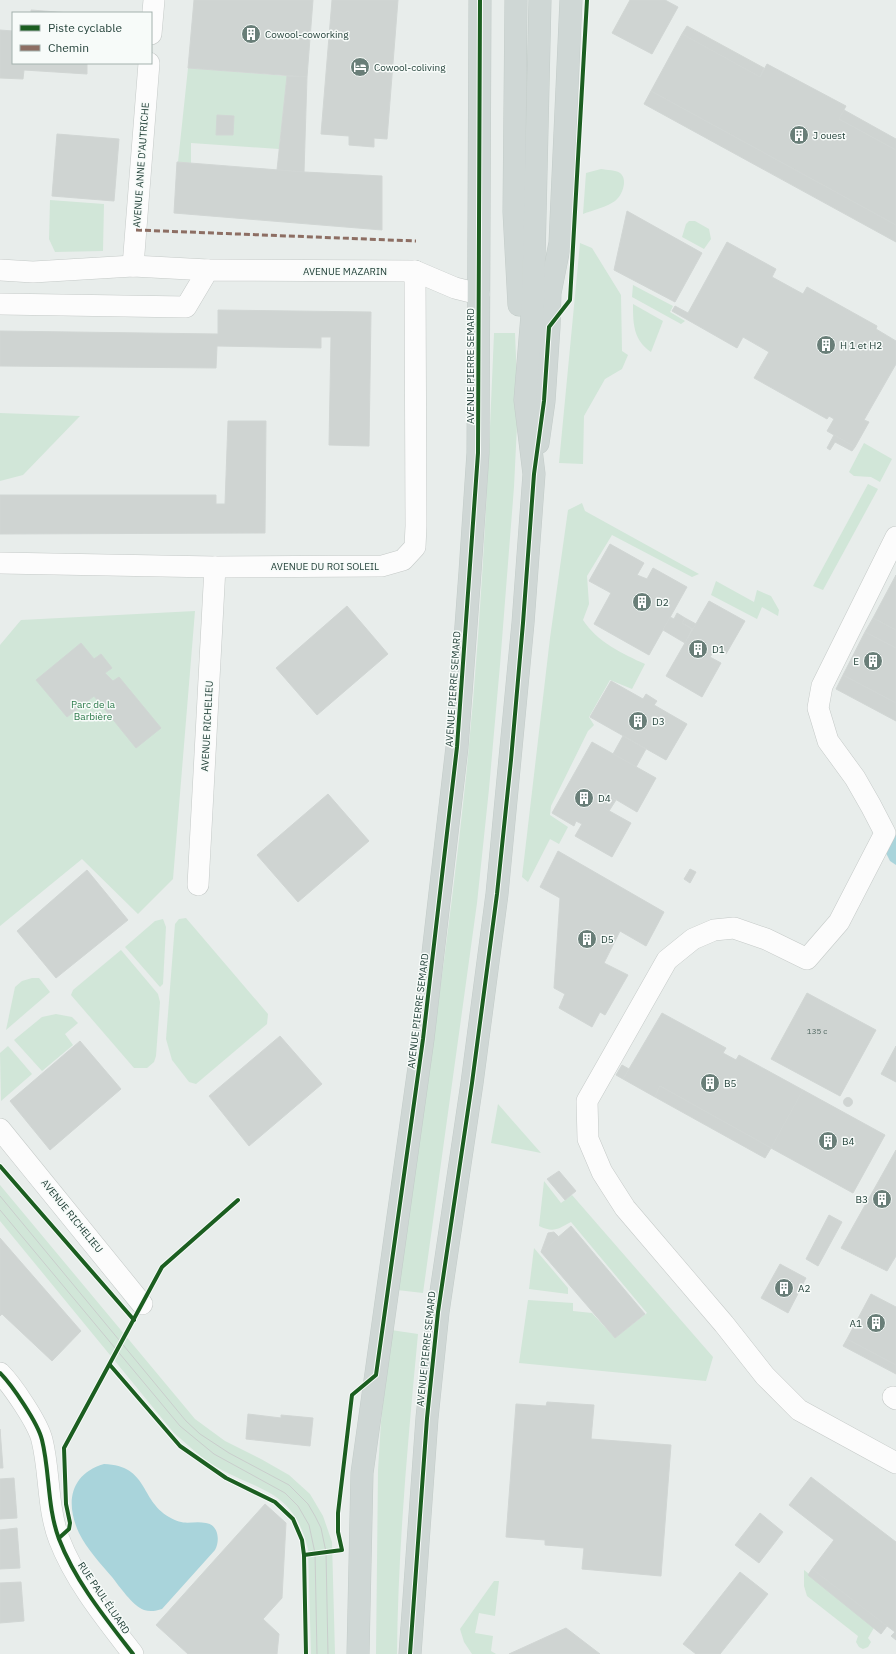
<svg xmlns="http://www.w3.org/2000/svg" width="896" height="1654" font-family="'IBM Plex Sans',sans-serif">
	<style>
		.green { fill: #d1e6d8 }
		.water { fill: #a9d4db }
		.building { fill: #cfd4d2; stroke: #d1d6d4 }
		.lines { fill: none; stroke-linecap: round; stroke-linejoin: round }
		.street-casing { stroke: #c5cac8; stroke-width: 22 }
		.primary-casing { stroke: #c3ccc9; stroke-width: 23 }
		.street { stroke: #fcfcfc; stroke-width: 21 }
		.primary { stroke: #cfd7d5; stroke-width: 22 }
		.tram { stroke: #c9cdcc; stroke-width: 1 }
		.quiet { stroke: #8d6e63; stroke-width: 3; stroke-dasharray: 6 3; stroke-linecap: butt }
		.cycleway-casing { stroke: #f7fbf9; stroke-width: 6 }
		.cycleway { stroke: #1b5e20; stroke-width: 4 }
		.labels { text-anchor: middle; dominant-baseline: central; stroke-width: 3; stroke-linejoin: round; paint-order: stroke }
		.number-label { font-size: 8px; fill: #506761 }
		.poi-label { font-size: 10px; fill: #24423a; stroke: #f7fbf9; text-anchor: start }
		.street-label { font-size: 10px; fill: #24423a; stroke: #f7fbf9 }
		.park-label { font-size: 10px; fill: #2d7a4b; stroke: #f7fbf9 }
	</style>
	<rect width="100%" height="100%" fill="#e8edeb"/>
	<g class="green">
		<polygon points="188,68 287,76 279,149 191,143 191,163 178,162"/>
		<path d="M601,169C607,170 616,170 620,173C628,179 623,195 615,201C607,207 593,210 583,214L586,173Z"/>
		<polygon points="50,200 104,204 103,251 55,252 49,239"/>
		<polygon points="689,221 695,221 709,229 711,239 704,249 682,237 686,224"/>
		<polygon points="580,243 592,248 621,295 622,351 628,355 622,369 605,379 584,416 583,464 559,463"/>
		<polygon points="633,285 673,306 670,312 685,321 681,324 632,297"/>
		<path d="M633,304L663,321L651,352C633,340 633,323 633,304Z"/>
		<path d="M494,333H515L518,405L514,487L500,665L489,789L477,903L461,1019L423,1293L397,1290C422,1119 448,948 466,777C481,629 488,481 494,333Z"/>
		<polygon points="0,413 80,416 23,475 0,481"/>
		<polygon points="864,443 892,459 880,482 871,477 854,476 849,472"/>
		<polygon points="868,484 878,489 823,590 813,586"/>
		<path d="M582,503L585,511L699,574L692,577L612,535L587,576L589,604L583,620C597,642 623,654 645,664L632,689L610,680L589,717L594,725L588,731L551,806L550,815L568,827L559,844L550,839L528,882L522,877L550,638L568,510Z"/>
		<polygon points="716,581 754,602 757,590 771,596 779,610 778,616 762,607 757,619 711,595"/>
		<polygon points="195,611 173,879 138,914 82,859 0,926 0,645 21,620"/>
		<polygon points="186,918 268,1014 267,1024 196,1084 189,1082 172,1060 166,1039 175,924 179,919"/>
		<polygon points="163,919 166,927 163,984 160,987 125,947 155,921"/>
		<polygon points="121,950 158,994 160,1002 156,1056 154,1062 147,1068 134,1068 71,995 73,990"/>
		<polygon points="32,978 39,978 50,992 6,1030 15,987 22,981"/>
		<polygon points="56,1014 72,1017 78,1023 65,1034 73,1045 42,1071 14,1040 42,1017"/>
		<polygon points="8,1046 32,1074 1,1101 0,1053"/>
		<polygon points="498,1104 541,1153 491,1143"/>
		<path d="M544,1181L561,1203L572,1195L713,1357L706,1381L519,1363L528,1300L573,1303V1311L592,1313L615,1338L647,1313L571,1222C558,1229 554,1233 539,1226Z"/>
		<path d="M0,1185L195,1419L225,1441L261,1459L289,1475L310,1494L323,1516L332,1542L335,1654H311L308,1549C293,1487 256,1492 210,1463C197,1454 186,1443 174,1433L0,1221Z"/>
		<polygon points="534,1248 568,1288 568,1294 529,1289"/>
		<path d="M391,1330L418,1334C408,1440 398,1547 397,1654H376L378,1470L381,1422Z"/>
		<polygon points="804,1570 875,1626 868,1638 871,1642 868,1647 863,1649 859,1647 856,1642 858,1636 807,1596 804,1586"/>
		<polygon points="494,1581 499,1581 495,1616 479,1613 475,1633 493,1636 491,1651 496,1654 472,1654 464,1642 460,1629"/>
	</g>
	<g class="water">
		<polygon points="896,835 896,865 890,861 886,853 890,839"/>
		<path d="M104,1464C149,1466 139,1499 169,1517C185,1527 192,1520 206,1523C219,1525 220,1541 215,1550L162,1609C156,1611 150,1612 144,1610C133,1606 119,1586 112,1577C100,1563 87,1549 79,1533C65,1503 70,1474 104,1464Z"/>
	</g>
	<g class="building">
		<polygon points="194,0 313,0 307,77 188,68"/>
		<polygon points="332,0 398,0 387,139 374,138 374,147 349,145 349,136 321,134"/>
		<polygon points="630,0 665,0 678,7 652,54 612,33"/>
		<polygon points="31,10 70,13 31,13"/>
		<polygon points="687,26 764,68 760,77 682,34"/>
		<polygon points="0,30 13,31 13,63 87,63 87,74 24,70 23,79 0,78"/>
		<polygon points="682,34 760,77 767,64 846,106 839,119 896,150 896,225 651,91"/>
		<polygon points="287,76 307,77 304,172 277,170"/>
		<polygon points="651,91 896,225 896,242 644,104"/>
		<polygon points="844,110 896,139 896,150 839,119"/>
		<polygon points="217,115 234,116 233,135 216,135"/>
		<polygon points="57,134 119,139 114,201 52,196"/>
		<polygon points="177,162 304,172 382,176 382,230 174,213"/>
		<polygon points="627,211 702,253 675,302 614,270"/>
		<polygon points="727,242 776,269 772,277 803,294 807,287 877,326 876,329 896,341 896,364 864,420 869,422 855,447 827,431 834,419 829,416 827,419 754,378 769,352 743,337 737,348 672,311 675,306 688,313"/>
		<polygon points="218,310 371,312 369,446 329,445 331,337 321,337 321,348 217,346 216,368 0,366 0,331 218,334"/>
		<polygon points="228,421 266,421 265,533 0,534 0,495 216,495 216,504 225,504"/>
		<polygon points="834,435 855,447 852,451 835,442 830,450 827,448"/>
		<polygon points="610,544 644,563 637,575 647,579 653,568 687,587 649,655 594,624 611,593 589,581"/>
		<polygon points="896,575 896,630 873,618"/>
		<polygon points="709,601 745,621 726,654 716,648 710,657 721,663 702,697 666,676"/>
		<polygon points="347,606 388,654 317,715 276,668"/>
		<polygon points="677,613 685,618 682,623 692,629 685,643 663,630 670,617 674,619"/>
		<polygon points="685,618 696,624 693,629 682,623"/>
		<polygon points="873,618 896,630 896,648 865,632"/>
		<polygon points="865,632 896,648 896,703 843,675"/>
		<polygon points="81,643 94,659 101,654 112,668 105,673 113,681 119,677 161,728 136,748 94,696 67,717 36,680"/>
		<polygon points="843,675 896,703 896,721 836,689"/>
		<polygon points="611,681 643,699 646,694 657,701 654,705 687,724 666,760 590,717"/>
		<polygon points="623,736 646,749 636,767 613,754"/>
		<polygon points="592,742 656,778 637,812 610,796 604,808 631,823 612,857 575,836 582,824 576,821 574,826 552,813"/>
		<polygon points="328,794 369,841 298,902 257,855"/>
		<polygon points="610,796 616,800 609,811 604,808"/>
		<polygon points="558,851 664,912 646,946 620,931 604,963 628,975 605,1015 600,1012 592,1027 559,1008 565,994 554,988 560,898 540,887"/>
		<polygon points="690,869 696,872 690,883 684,879"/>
		<polygon points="87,870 128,920 56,978 17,931"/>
		<polygon points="807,993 876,1030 840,1096 771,1059"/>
		<polygon points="662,1013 726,1048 723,1053 736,1060 739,1055 803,1090 771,1148 660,1086 655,1097 623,1079"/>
		<polygon points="280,1036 322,1084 249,1146 209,1096"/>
		<polygon points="80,1041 121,1089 50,1150 10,1101"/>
		<polygon points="896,1046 896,1082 881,1074"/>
		<polygon points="622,1065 629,1069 623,1079 616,1075"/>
		<polygon points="660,1086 771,1148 765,1158 655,1097"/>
		<polygon points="803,1090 885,1135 853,1193 771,1148"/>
		<circle cx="848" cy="1102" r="4.5"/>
		<polygon points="896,1150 896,1256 887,1271 841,1248"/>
		<polygon points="559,1171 576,1191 565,1200 547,1179"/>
		<polygon points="829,1215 842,1222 818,1266 806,1259"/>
		<polygon points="571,1226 645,1314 615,1338 541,1252"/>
		<polygon points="554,1232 559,1237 541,1252 548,1233"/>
		<polygon points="0,1238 81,1331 52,1361 2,1314 0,1316"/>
		<polygon points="780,1264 806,1278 788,1313 761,1298"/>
		<polygon points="871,1294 896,1307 896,1365 847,1339"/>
		<polygon points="847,1339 896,1365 896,1374 843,1346"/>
		<polygon points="547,1402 594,1405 591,1439 671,1445 661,1576 582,1569 584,1548 545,1545 545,1540 506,1537 516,1404 546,1406"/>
		<polygon points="248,1414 281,1418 281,1415 313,1418 310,1446 246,1439"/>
		<polygon points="0,1429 3,1468 0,1468"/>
		<polygon points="811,1477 896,1542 896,1640 891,1636 895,1632 812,1569 834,1540 789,1505"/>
		<polygon points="14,1478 17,1518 0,1519 0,1479"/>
		<polygon points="265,1504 286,1523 282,1598 263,1619 279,1634 277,1654 188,1654 156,1625"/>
		<polygon points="760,1513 783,1532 759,1563 735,1545"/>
		<polygon points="17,1528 20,1568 0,1569 0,1530"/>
		<polygon points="812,1569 887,1626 881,1634 808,1575"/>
		<polygon points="740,1572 768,1594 720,1654 696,1654 683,1644"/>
		<polygon points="21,1582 24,1621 0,1623 0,1583"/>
		<polygon points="566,1628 600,1654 509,1654"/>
	</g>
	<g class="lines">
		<g class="street-casing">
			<g id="street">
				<polyline points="151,34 154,0"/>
				<polyline points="133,266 149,63"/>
				<polyline points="0,270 33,272 133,266 208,270"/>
				<polyline points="0,304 186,307 208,270 415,271 455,288 479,294"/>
				<polyline points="896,537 822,686 818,708 828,741 855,778 871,806 885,833 839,922 807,959 766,939 734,928 714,930 693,939 667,960 587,1101 588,1139 602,1172 625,1208 724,1324 765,1376 799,1410 896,1463"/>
				<polyline points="0,563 215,567 382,566 403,560 415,547 416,526 415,271"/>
				<polyline points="198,885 215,567"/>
				<polyline points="0,1129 142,1304"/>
				<path d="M0,1373C12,1385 38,1423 42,1440C50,1472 47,1507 59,1539C75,1581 106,1619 133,1654"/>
				<polyline points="893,1397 896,1399"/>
			</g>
		</g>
		<g class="primary-casing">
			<g id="primary">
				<polyline points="516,0 514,212 519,305"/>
				<polyline points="538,443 544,401 549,327 550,293 560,243 571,0"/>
				<polyline points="358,1654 362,1473 423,1039 457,747 470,572 478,453 480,0"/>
				<polyline points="410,1654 427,1418 438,1312 472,1083 497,894 523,623 534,474 525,400 533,303 540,0"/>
			</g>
		</g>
		<use href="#street" class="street"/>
		<use href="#primary" class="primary"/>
		<g class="tram">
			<polyline points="0,1196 186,1421 200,1434 229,1453 289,1485 308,1504 315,1516 321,1528 326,1552 328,1654"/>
			<polyline points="0,1210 180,1426 214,1454 285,1493 298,1506 309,1525 315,1553 317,1654"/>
		</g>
		<polyline class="quiet" points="136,230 416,241"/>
		<g class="cycleway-casing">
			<g id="cycleway">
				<polyline points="0,1166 134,1320"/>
				<polyline points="110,1365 180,1446 226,1478 275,1502 293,1519 302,1540 304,1555 306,1654"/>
				<path d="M0,1373C12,1385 38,1423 42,1440C50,1472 47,1507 59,1539C75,1581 106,1619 133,1654"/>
				<polyline points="59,1538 69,1529 70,1523 66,1504 64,1448 162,1267 238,1200"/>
				<polyline points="304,1555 342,1550 338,1532 338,1513 352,1395 376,1375 423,1039 457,747 478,453 480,0"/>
				<polyline points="410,1654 427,1418 438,1312 472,1083 497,894 511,760 523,623 534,474 544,401 549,327 570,300 587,0"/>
			</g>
		</g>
		<use href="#cycleway" class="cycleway"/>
	</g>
	<defs>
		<g id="building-disc" transform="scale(1)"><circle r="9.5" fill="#697e78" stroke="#f7fbf9"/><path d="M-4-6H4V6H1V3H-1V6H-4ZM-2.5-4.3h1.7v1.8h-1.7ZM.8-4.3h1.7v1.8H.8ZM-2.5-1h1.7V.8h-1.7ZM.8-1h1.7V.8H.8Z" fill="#fff"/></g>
		<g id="hotel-disc" transform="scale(1)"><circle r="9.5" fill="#697e78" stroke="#f7fbf9"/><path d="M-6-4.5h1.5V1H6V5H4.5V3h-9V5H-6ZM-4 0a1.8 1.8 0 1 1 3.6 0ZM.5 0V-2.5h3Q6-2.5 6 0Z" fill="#fff"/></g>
	</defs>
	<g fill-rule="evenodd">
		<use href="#building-disc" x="251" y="34"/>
		<use href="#hotel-disc" x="360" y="67"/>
		<use href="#building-disc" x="799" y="135"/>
		<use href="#building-disc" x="826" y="345"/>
		<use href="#building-disc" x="642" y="602"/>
		<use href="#building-disc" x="698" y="649"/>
		<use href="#building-disc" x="873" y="661"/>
		<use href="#building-disc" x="638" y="721"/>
		<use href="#building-disc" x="584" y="798"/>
		<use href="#building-disc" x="587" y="939"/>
		<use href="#building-disc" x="710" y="1083"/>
		<use href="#building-disc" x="828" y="1141"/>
		<use href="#building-disc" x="882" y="1199"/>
		<use href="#building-disc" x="784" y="1288"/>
		<use href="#building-disc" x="876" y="1323"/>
	</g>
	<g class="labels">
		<g class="number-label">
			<text x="817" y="1031">135 c</text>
		</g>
		<g class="poi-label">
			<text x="265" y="34">Cowool-coworking</text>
			<text x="374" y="67">Cowool-coliving</text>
			<text x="813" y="135">J ouest</text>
			<text x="840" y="345">H 1 et H2</text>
			<text x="656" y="602">D2</text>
			<text x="712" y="649">D1</text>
			<text x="859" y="661" text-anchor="end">E</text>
			<text x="652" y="721">D3</text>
			<text x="598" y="798">D4</text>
			<text x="601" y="939">D5</text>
			<text x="724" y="1083">B5</text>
			<text x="842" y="1141">B4</text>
			<text x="868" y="1199" text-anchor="end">B3</text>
			<text x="798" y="1288">A2</text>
			<text x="862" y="1323" text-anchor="end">A1</text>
		</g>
		<g class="street-label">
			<text transform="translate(141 165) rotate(-86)">AVENUE ANNE D'AUTRICHE</text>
			<text x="345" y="271">AVENUE MAZARIN</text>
			<text transform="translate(470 366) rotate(-90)">AVENUE PIERRE SEMARD</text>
			<text x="325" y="566">AVENUE DU ROI SOLEIL</text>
			<text transform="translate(453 689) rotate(-86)">AVENUE PIERRE SEMARD</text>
			<text transform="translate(207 726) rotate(-87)">AVENUE RICHELIEU</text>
			<text transform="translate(418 1011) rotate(-83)">AVENUE PIERRE SEMARD</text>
			<text transform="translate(72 1216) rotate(51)">AVENUE RICHELIEU</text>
			<text transform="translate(426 1349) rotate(-84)">AVENUE PIERRE SEMARD</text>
			<text transform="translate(104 1598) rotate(56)">RUE PAUL ÉLUARD</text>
		</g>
		<g class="park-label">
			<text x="93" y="704">Parc de la<tspan x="93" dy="12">Barbière</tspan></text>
		</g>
	</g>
	<rect x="12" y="12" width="140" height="52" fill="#f7fbf9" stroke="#a3b1ad"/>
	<rect x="20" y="25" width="20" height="6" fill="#1b5e20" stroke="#a3b1ad"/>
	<text x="48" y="32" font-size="12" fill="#24423a">Piste cyclable</text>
	<rect x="20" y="45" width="20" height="6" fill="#8d6e63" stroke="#a3b1ad"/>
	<text x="48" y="52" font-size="12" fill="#24423a">Chemin</text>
</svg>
